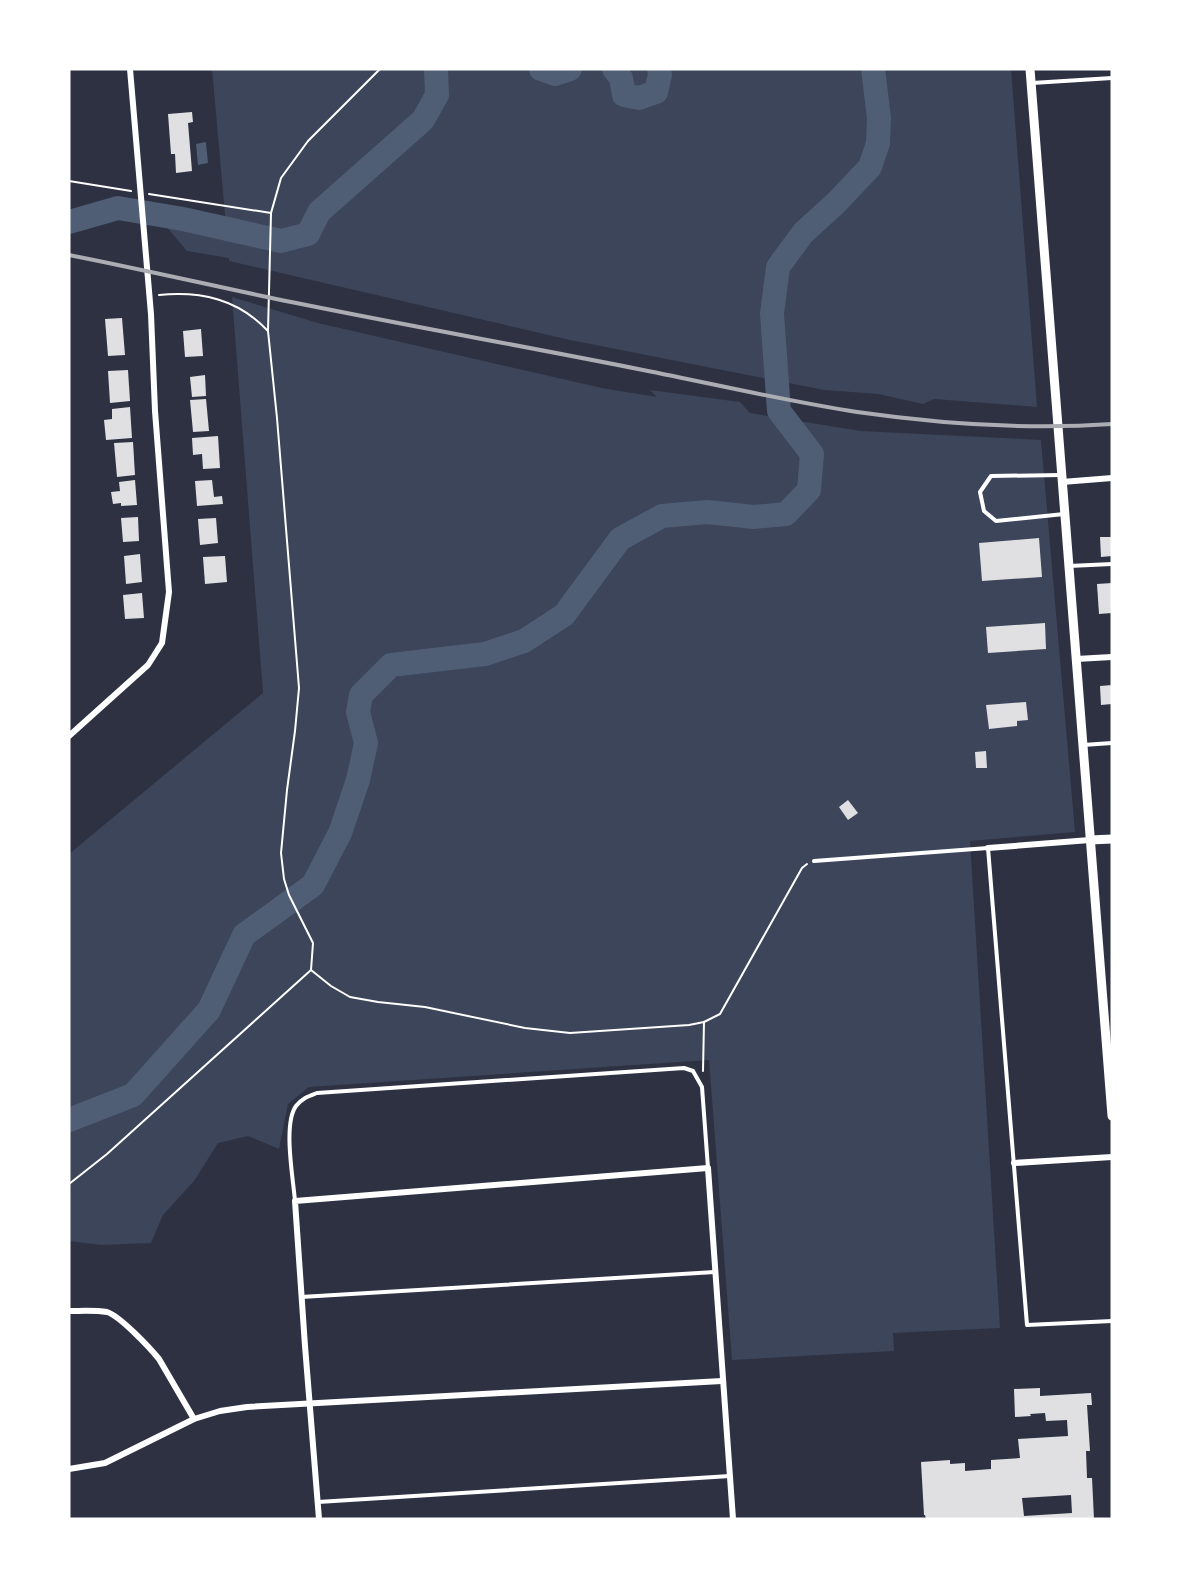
<svg xmlns="http://www.w3.org/2000/svg" width="1181" height="1588" font-family="'Varela Round',sans-serif">
	<style>
		.green { fill: #3c4559 }
		.water { fill: #4f5d75 }
		.lines { fill: none; stroke-linecap: round; stroke-linejoin: round }
		.river { stroke: #4f5d75; stroke-width: 24 }
		.building { fill: #e0e0e3; fill-rule: evenodd }
		.path { stroke: #fff; stroke-width: 2 }
		.service { stroke: #fff; stroke-width: 4 }
		.minor { stroke: #fff; stroke-width: 6 }
		.tertiary { stroke: #fff; stroke-width: 9 }
		.rail { stroke: #abadb3; stroke-width: 4 }
	</style>
	<rect width="100%" height="100%" fill="#2d3142"/>
	<g class="green">
		<polygon points="212,69 1011,69 1037,407 934,399 923,404 878,394 824,390 570,340 229,261 229,258 187,251 164,224 227,237"/>
		<polygon points="232,297 318,323 602,388 657,397 650,390 740,402 750,413 861,431 1041,440 1075,832 970,841 1000,1328 893,1333 894,1351 732,1360 709,1060 309,1087 288,1104 279,1149 248,1136 218,1143 194,1181 163,1215 151,1243 101,1245 69,1241 69,854 263,693"/>
	</g>
	<polygon class="water" points="205,142 206,143 208,163 198,165 196,144"/>
	<g class="lines">
		<g class="river">
			<polyline points="541,69 555,74 570,69"/>
			<polyline points="614,69 621,78 624,95 639,98 656,92 660,75 659,69"/>
			<polyline points="69,222 118,208 183,219 281,241 308,234 319,212 423,120 437,95 436,69"/>
			<polyline points="69,1120 133,1095 209,1010 244,935 313,885 340,833 358,780 366,743 358,712 361,695 391,665 485,654 524,641 564,615 620,539 662,516 707,512 754,517 786,514 809,490 812,454 779,411 772,314 778,267 803,233 836,203 870,167 878,143 879,118 873,69"/>
		</g>
	</g>
	<g class="building">
		<polygon points="192,112 193,122 188,123 192,171 176,173 175,154 171,154 168,114"/>
		<polygon points="122,318 125,355 108,356 105,319"/>
		<polygon points="201,329 203,356 185,357 183,331"/>
		<polygon points="128,370 130,401 110,403 108,371"/>
		<polygon points="205,375 206,396 192,397 190,377"/>
		<polygon points="206,399 209,431 193,432 190,400"/>
		<polygon points="130,407 132,438 106,440 104,420 112,419 112,409"/>
		<polygon points="218,436 220,468 203,469 202,454 193,455 192,438"/>
		<polygon points="133,442 135,475 117,477 114,443"/>
		<polygon points="135,480 137,505 121,506 121,503 113,504 111,492 120,491 119,482"/>
		<polygon points="212,480 214,497 222,496 223,504 197,506 195,481"/>
		<polygon points="138,517 139,541 123,542 121,518"/>
		<polygon points="216,518 218,543 200,545 198,519"/>
		<polygon points="1100,537 1112,537 1112,556 1101,557"/>
		<polygon points="1039,538 1042,577 982,581 979,543"/>
		<polygon points="140,554 142,582 126,584 124,556"/>
		<polygon points="225,556 227,582 205,584 203,557"/>
		<polygon points="1112,583 1112,613 1099,614 1097,584"/>
		<polygon points="142,593 144,618 125,619 123,595"/>
		<polygon points="1045,623 1046,649 988,653 986,627"/>
		<polygon points="1112,685 1112,704 1101,705 1100,686"/>
		<polygon points="1026,702 1028,720 1017,721 1017,726 989,729 986,705"/>
		<polygon points="986,751 987,768 976,768 975,752"/>
		<polygon points="848,800 858,813 848,820 839,807"/>
		<path d="M1040,1388V1396L1091,1393L1092,1405H1087L1090,1451H1086L1087,1478H1092L1094,1519H926L925,1515H924L921,1462L950,1460V1464L965,1463V1471L991,1469V1460L1020,1458L1018,1439L1068,1436L1067,1420L1046,1421L1045,1413L1030,1414L1031,1416L1015,1417L1014,1389ZM1071,1495L1072,1513L1024,1516L1022,1498Z"/>
	</g>
	<g class="lines">
		<g class="path">
			<polyline points="69,181 131,191"/>
			<polyline points="149,194 271,213"/>
			<path d="M159,295C201,291 238,299 268,331"/>
			<polyline points="311,970 331,986 350,997 378,1002 425,1007 525,1028 570,1033 689,1025 704,1022 720,1014 802,868 807,864"/>
			<polyline points="703,1071 704,1022"/>
			<polyline points="69,1184 107,1154 311,970 313,943 289,895 284,879 281,853 287,790 295,731 299,688 277,418 268,331 271,213 281,178 308,141 380,69"/>
		</g>
		<g class="service">
			<polyline points="1032,83 1112,78"/>
			<polyline points="1061,475 991,476 980,492 984,511 996,521 1064,514"/>
			<polyline points="1069,566 1112,564"/>
			<polyline points="1083,745 1112,743"/>
			<polyline points="814,861 988,848 1027,1325 1112,1321"/>
			<path d="M295,1201C293,1177 283,1124 296,1106C302,1098 309,1096 317,1093L684,1068L693,1071L702,1087L708,1168"/>
			<polyline points="301,1297 715,1272"/>
			<polyline points="318,1502 730,1476"/>
		</g>
		<g class="minor">
			<polyline points="1062,482 1112,478"/>
			<polyline points="1076,659 1112,657"/>
			<polyline points="69,736 148,665 162,643 169,592 155,411 151,314 130,69"/>
			<polyline points="988,848 1090,840"/>
			<polyline points="1014,1163 1112,1157"/>
			<path d="M69,1311C81,1311 95,1310 107,1312C120,1316 150,1348 159,1359L194,1419"/>
			<polyline points="69,1469 105,1463 194,1419 220,1411 247,1407 722,1381"/>
			<polyline points="319,1519 305,1346 295,1201 708,1168 733,1519"/>
		</g>
		<g class="tertiary">
			<polyline points="1030,69 1112,1116"/>
			<polyline points="1090,840 1112,839"/>
		</g>
		<path class="rail" d="M69,255C135,268 201,283 267,297C392,323 518,345 643,370C714,384 785,401 857,412C941,424 1028,430 1112,424"/>
	</g>
	<rect width="1181" height="1588" fill="none" stroke="#ffffff" stroke-width="141"/>
</svg>
